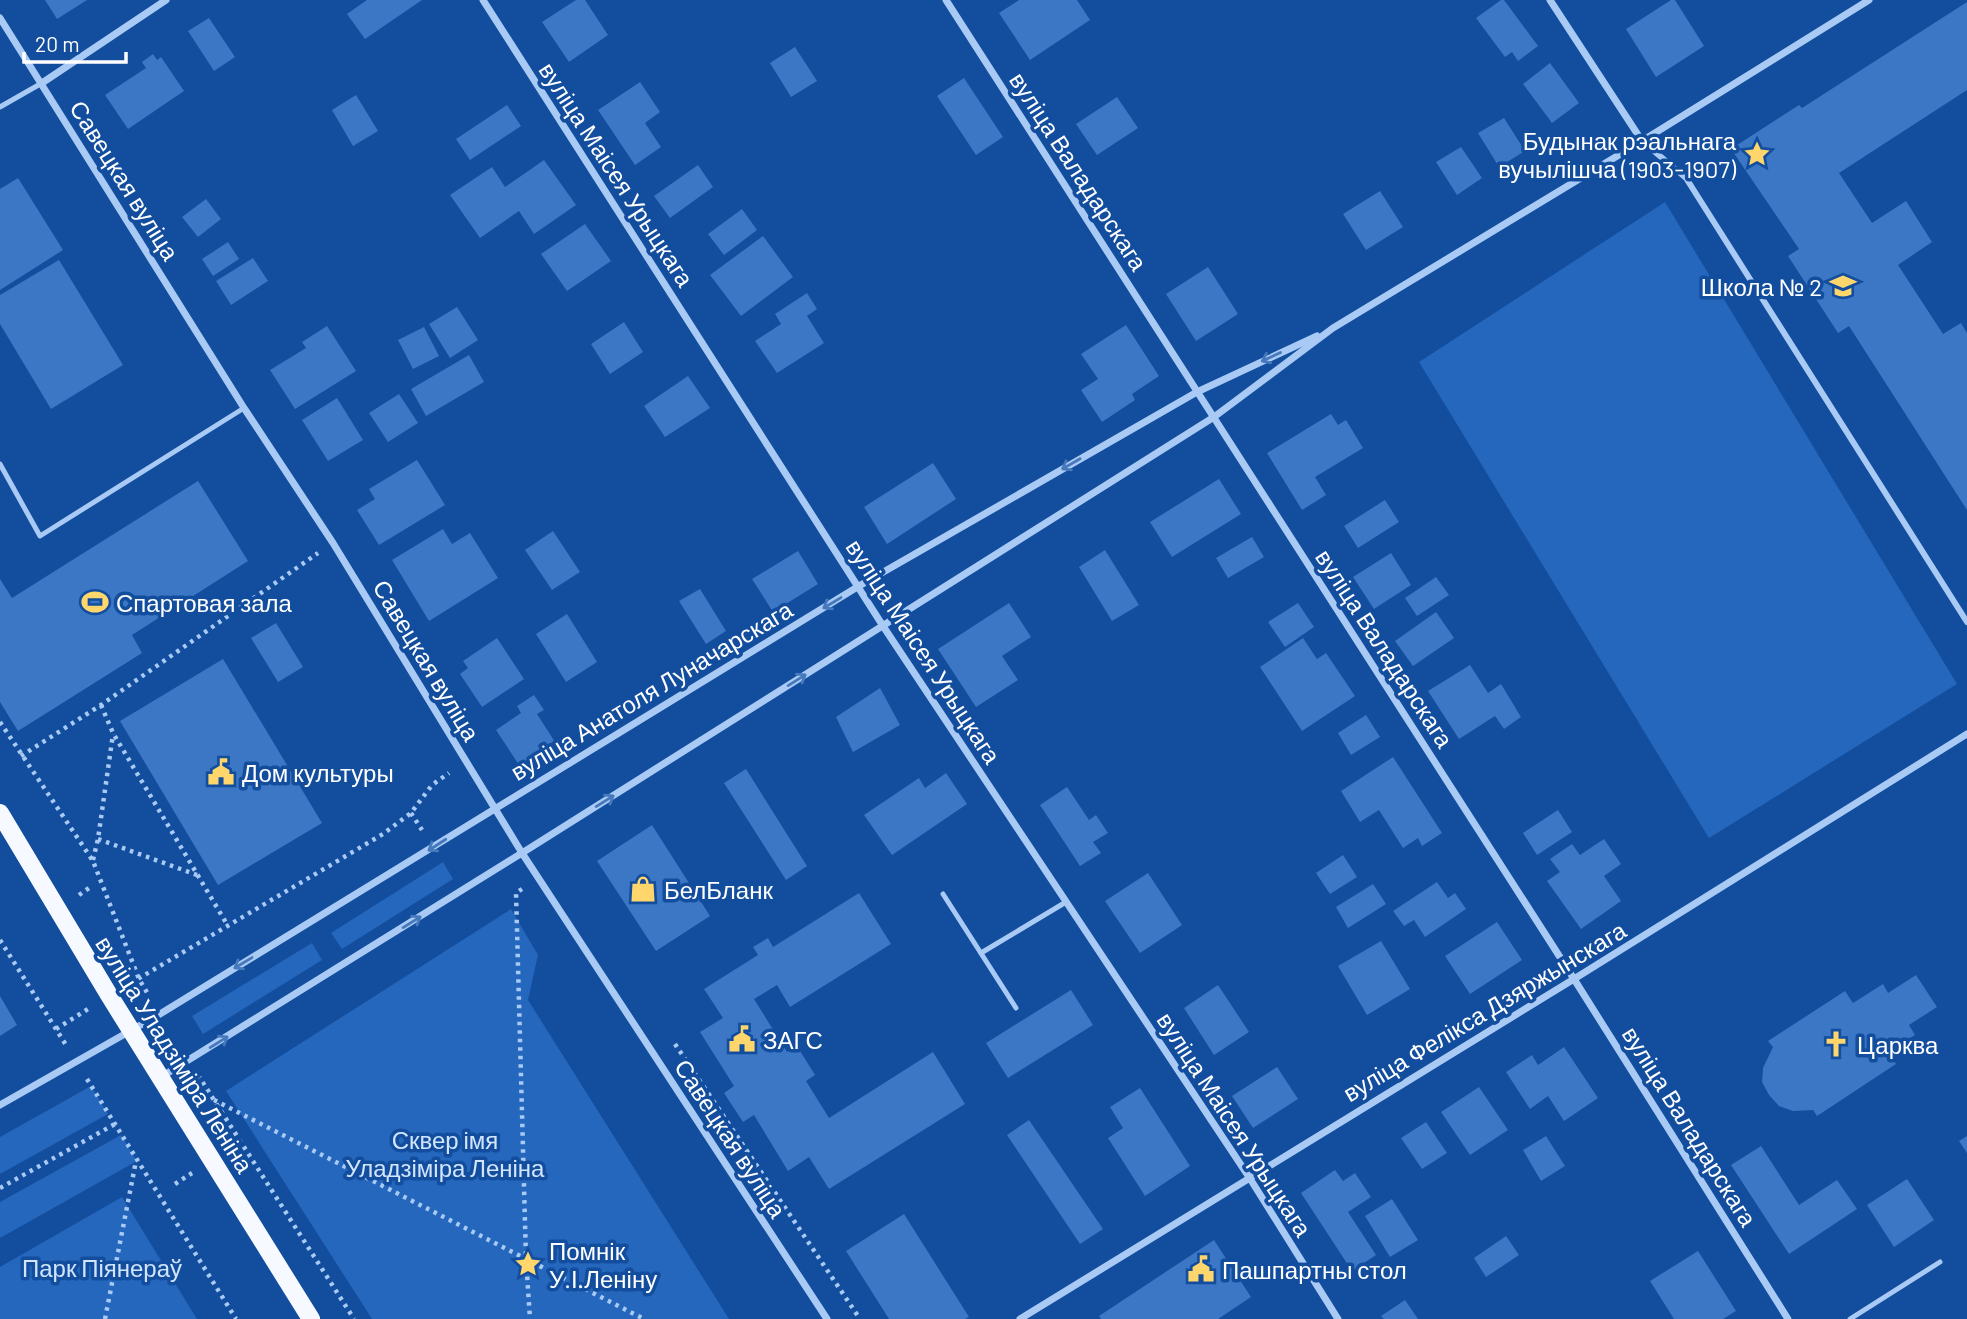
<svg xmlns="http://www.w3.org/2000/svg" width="1967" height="1319" font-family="Barlow,sans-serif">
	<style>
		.green { fill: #2567bc }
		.building { fill: #3b77c5 }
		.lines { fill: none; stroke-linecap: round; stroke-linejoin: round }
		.path { stroke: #a8caf4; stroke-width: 4.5; stroke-dasharray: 3.5 5; stroke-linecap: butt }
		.service { stroke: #a8caf4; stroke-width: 5 }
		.pedestrian { stroke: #a8caf4; stroke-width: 6 }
		.minor { stroke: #a8caf4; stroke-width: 7 }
		.primary { stroke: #f6f9ff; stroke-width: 18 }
		.oneway { stroke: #4679bc }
		.labels { text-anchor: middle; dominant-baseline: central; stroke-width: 7; stroke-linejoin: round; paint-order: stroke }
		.poi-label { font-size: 24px; fill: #fff; stroke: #124d9e; text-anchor: start }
		.street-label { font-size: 24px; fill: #fff; stroke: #124d9e }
		.park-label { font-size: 24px; fill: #d1e5fe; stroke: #124d9e }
	</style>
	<rect width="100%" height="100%" fill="#124d9e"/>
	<g class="green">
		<polygon points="1665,202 1957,684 1709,838 1419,362"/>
		<polygon points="443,862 453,879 342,949 331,933"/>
		<polygon points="511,909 538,955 528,1000 729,1319 372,1319 226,1091"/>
		<polygon points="312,943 322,960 203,1034 192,1016"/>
		<polygon points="91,1086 108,1114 0,1174 0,1137"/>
		<polygon points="121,1135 137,1161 0,1238 0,1202"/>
		<polygon points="122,1197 197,1319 0,1319 0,1267"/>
	</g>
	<g class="building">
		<polygon points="45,0 87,0 57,19"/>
		<polygon points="367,0 422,0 365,39 347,14"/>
		<polygon points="576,0 585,0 608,35 569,62 542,22"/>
		<polygon points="1019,0 1077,0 1090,20 1030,60 999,13"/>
		<polygon points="1501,0 1504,0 1538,46 1518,61 1512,52 1505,57 1476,18"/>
		<polygon points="1671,0 1675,0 1704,46 1656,77 1626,29"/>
		<polygon points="1967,2 1967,90 1839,173 1872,223 1906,201 1932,242 1898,265 1943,334 1961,323 1967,333 1967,510 1849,326 1838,333 1788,256 1799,249 1731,149 1799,105 1802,108"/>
		<polygon points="209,18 235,57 214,71 188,31"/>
		<polygon points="795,47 817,81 791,97 770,63"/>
		<polygon points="153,54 157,60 161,57 184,91 128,129 105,95 146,68 142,62"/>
		<polygon points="1550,63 1579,103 1552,123 1523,84"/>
		<polygon points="964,78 1003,137 976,155 937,96"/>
		<polygon points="640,82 660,112 645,123 661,147 635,165 598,110"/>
		<polygon points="356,95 378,131 353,146 332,110"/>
		<polygon points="1117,97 1138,128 1097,155 1076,124"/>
		<polygon points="507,105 521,126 470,160 456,139"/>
		<polygon points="1504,118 1525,151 1499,167 1478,133"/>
		<polygon points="1461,147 1482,178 1457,195 1436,162"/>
		<polygon points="544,160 576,205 534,234 519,211 480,238 450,195 492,167 505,187"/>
		<polygon points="698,165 713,187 670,218 654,196"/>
		<polygon points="18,178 63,250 0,290 0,189"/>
		<polygon points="1380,191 1403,227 1366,250 1343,214"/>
		<polygon points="206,199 221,219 198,237 182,217"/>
		<polygon points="742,209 757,230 724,255 708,234"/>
		<polygon points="585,224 611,261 567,291 541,254"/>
		<polygon points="763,236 793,277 741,316 710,275"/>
		<polygon points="228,242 239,259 213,276 202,259"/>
		<polygon points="253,258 268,281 231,305 216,281"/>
		<polygon points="59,260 123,365 51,409 0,324 0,295"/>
		<polygon points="1208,267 1238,314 1196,341 1166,294"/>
		<polygon points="807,293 817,309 807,316 824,343 777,373 755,341 781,324 775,314"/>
		<polygon points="457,307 478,340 450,358 429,324"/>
		<polygon points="624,322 643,352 610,374 591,344"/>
		<polygon points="1126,325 1159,376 1132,394 1135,400 1102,422 1081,390 1098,379 1081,354"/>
		<polygon points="327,326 356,371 295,409 270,370 306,348 302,342"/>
		<polygon points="424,327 439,356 413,369 398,340"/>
		<polygon points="469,355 484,382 426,416 411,389"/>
		<polygon points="688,376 710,408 665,437 644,406"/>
		<polygon points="399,394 418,423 388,442 369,413"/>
		<polygon points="337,398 363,440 328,461 302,420"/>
		<polygon points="1331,414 1338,425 1346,420 1363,448 1315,477 1326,495 1302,510 1267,453"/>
		<polygon points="417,460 445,505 379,545 357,510 375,499 369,489"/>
		<polygon points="933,463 956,499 887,544 864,507"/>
		<polygon points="1219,479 1241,514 1172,557 1150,522"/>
		<polygon points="198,481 248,561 132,635 142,653 18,731 0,702 0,579 12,598"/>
		<polygon points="1385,500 1399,522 1358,548 1344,526"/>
		<polygon points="443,529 452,544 470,533 498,578 429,621 392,560"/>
		<polygon points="553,531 580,572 552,590 525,550"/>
		<polygon points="1252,537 1264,557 1228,578 1216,558"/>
		<polygon points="1105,550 1139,605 1112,621 1079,567"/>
		<polygon points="798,551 818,584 773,612 752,579"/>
		<polygon points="1391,553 1411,585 1374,609 1353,577"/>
		<polygon points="1436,577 1449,595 1417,616 1405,598"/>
		<polygon points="700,589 726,631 706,644 679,601"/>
		<polygon points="1009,603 1031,637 1002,656 1018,680 976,707 938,649"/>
		<polygon points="1298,603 1314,627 1285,647 1268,622"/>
		<polygon points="1436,612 1454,638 1413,666 1395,641"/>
		<polygon points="567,614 597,662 566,682 536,634"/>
		<polygon points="276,623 303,667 278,682 251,638"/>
		<polygon points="497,638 524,679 482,707 460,674 468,668 463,661"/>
		<polygon points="1303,638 1317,659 1326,653 1355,696 1302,731 1260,667"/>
		<polygon points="223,659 322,823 218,885 120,721"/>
		<polygon points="1470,665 1488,693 1501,684 1521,717 1504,729 1495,716 1459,739 1428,691"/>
		<polygon points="880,688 900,725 853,752 836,717"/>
		<polygon points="534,695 544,710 537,714 555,742 519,765 496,730 521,713 517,706"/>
		<polygon points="1366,715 1380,737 1351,755 1338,733"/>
		<polygon points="1393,757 1442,833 1422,846 1418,838 1403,848 1379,810 1360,822 1341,791"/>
		<polygon points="746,769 807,866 786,880 724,783"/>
		<polygon points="946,773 967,804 892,855 864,815 919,778 925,788"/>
		<polygon points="1067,787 1089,820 1096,815 1108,833 1093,842 1101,853 1080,866 1040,805"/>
		<polygon points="1558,810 1572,832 1537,855 1523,833"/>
		<polygon points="652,825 710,916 656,951 597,861"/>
		<polygon points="1604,839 1621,864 1604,876 1621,901 1581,929 1547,881 1560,872 1550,859 1572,844 1580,855"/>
		<polygon points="1343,855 1357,877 1330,894 1316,873"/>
		<polygon points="1148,873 1182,925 1140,953 1105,901"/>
		<polygon points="1437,882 1448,898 1455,893 1466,909 1425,937 1414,920 1404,926 1393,911"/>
		<polygon points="1373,884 1386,904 1348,928 1336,907"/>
		<polygon points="859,893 891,944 790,1007 777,985 754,999 787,1052 797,1046 815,1075 806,1081 829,1118 933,1052 965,1104 829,1189 809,1157 788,1171 754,1115 743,1122 724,1093 734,1086 700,1032 723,1018 704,989 758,955 753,947 768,938 773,947"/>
		<polygon points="1497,922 1522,960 1470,994 1445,956"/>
		<polygon points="1381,941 1410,989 1367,1015 1338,966"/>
		<polygon points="1916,975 1937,1007 1909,1025 1915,1035 1888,1052 1896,1064 1817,1116 1813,1110 1793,1111 1779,1106 1769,1095 1762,1082 1763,1068 1773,1047 1768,1041 1845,991 1853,1003 1883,984 1888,993"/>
		<polygon points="1218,985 1249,1032 1214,1055 1184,1008"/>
		<polygon points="1071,990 1093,1025 1008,1078 986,1043"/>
		<polygon points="0,996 17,1025 0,1036"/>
		<polygon points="1564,1047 1598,1098 1564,1121 1548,1096 1530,1109 1506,1072 1532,1055 1538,1065"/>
		<polygon points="1277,1067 1298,1099 1253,1128 1232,1096"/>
		<polygon points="1479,1087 1508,1130 1470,1155 1441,1112"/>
		<polygon points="1140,1088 1190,1166 1145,1196 1108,1138 1123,1128 1110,1107"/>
		<polygon points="1029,1120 1103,1229 1080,1244 1007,1135"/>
		<polygon points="1426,1122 1447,1153 1422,1169 1401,1138"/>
		<polygon points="1546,1136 1565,1166 1541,1181 1523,1150"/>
		<polygon points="1967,1136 1967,1153 1959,1141"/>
		<polygon points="1761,1146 1799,1205 1837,1180 1857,1209 1789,1254 1731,1165"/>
		<polygon points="1335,1170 1343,1181 1355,1173 1371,1197 1348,1212 1376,1255 1352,1271 1301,1193"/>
		<polygon points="1907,1179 1934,1220 1894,1247 1867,1205"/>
		<polygon points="1392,1199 1418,1240 1390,1257 1365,1216"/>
		<polygon points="904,1214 969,1317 965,1319 889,1319 846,1251"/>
		<polygon points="1506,1236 1519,1255 1486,1277 1474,1258"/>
		<polygon points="1214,1240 1251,1297 1218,1319 1101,1319 1099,1316"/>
		<polygon points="1698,1251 1736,1311 1723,1319 1674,1319 1650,1281"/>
		<polygon points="1405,1300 1418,1319 1384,1319 1381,1316"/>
	</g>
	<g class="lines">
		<g class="path">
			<polyline points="101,705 113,733 228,926"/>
			<polyline points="0,722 93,861 139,979 149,996"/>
			<polyline points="21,756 101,705 318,553"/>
			<polyline points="411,813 422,830"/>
			<polyline points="98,839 197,875"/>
			<polyline points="93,860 98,839 113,734"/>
			<polyline points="522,889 516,893 526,1259 530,1319"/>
			<polyline points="79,895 89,888"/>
			<polyline points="0,940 66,1045"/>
			<polyline points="131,983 383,834 411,813 432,785 449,773"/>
			<polyline points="56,1029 88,1009"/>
			<polyline points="675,1044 860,1319"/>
			<polyline points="198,1075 354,1319"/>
			<polyline points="87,1079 236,1319"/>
			<polyline points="214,1100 644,1319"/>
			<polyline points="175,1184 192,1173"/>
			<polyline points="0,1188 115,1124"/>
			<polyline points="105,1319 136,1161"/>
		</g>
		<g class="service">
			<polyline points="0,107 42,83"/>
			<polyline points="0,464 40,536 244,408"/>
			<polyline points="943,894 1016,1008"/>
			<polyline points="981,953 1066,902"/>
			<polyline points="1850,1319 1940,1262"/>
		</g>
		<polyline class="pedestrian" points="1642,141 1686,178 1967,622"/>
		<g class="minor">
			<polyline points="483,0 883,626 1249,1177 1338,1319"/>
			<polyline points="946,0 1574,979 1788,1319"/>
			<polyline points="1550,0 1642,141"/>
			<polyline points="0,18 244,408 333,543 522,853 827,1319"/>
			<polyline points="42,83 166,0"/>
			<polyline points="161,1077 522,853 1214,417 1333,328 1642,141 1869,0"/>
			<polyline points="0,1105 160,1014 859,586 1197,392 1317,336"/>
			<polyline points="1020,1319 1574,979 1967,734"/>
		</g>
		<polyline class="primary" points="0,813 109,995 311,1319"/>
	</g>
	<defs><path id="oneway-shaft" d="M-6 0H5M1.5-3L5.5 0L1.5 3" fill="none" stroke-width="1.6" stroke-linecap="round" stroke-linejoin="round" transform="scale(1.75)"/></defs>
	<g class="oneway">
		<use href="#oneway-shaft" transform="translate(1271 357) rotate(155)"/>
		<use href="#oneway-shaft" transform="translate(1071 464) rotate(150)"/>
		<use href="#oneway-shaft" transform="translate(832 603) rotate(149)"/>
		<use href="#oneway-shaft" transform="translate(797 680) rotate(-32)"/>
		<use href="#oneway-shaft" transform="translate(605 801) rotate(-32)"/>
		<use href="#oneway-shaft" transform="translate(437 845) rotate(147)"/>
		<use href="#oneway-shaft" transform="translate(412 922) rotate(-32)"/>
		<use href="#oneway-shaft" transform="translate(243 963) rotate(149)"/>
		<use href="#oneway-shaft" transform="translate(219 1042) rotate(-32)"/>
	</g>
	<defs>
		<g id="sight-bare" transform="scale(2.1)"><path d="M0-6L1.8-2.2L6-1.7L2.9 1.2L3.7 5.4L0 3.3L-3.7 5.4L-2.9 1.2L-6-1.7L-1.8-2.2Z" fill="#ffd66c" stroke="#124d9e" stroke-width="2.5" paint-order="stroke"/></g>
		<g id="school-bare" transform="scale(2.1)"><path d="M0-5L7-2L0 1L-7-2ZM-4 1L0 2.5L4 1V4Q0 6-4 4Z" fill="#ffd66c" stroke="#124d9e" stroke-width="2.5" paint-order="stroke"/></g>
		<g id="stadium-bare" transform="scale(2.1)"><path d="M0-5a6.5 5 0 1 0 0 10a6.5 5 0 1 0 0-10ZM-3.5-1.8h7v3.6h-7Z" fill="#ffd66c" stroke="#124d9e" stroke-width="2.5" paint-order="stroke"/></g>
		<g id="civic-bare" transform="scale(2.1)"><path d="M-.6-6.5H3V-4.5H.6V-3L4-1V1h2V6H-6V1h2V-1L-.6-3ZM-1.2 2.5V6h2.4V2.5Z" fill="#ffd66c" stroke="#124d9e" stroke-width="2.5" paint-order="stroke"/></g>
		<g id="shop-bare" transform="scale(2.1)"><path d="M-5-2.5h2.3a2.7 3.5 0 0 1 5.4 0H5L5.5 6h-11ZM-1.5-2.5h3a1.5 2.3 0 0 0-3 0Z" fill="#ffd66c" stroke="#124d9e" stroke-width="2.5" paint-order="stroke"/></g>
		<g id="church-bare" transform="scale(2.1)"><path d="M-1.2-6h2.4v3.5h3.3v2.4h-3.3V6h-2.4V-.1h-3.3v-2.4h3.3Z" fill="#ffd66c" stroke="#124d9e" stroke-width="2.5" paint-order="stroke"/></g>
	</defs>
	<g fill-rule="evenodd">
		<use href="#sight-bare" x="1757" y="154"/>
		<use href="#school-bare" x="1843" y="286"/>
		<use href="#stadium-bare" x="95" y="602"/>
		<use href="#civic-bare" x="221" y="772"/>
		<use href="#shop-bare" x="643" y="889"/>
		<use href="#civic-bare" x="742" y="1039"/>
		<use href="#church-bare" x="1836" y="1044"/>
		<use href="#sight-bare" x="528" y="1264"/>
		<use href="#civic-bare" x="1201" y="1269"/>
	</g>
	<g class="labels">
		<g class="poi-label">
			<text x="1736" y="140" text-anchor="end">Будынак рэальнага<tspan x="1736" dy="28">вучылішча (1903-1907)</tspan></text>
			<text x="1822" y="286" text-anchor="end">Школа № 2</text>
			<text x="116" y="602">Спартовая зала</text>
			<text x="242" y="772">Дом культуры</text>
			<text x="664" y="889">БелБланк</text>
			<text x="763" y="1039">ЗАГС</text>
			<text x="1857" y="1044">Царква</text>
			<text x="549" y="1250">Помнік<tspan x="549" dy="28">У.І.Леніну</tspan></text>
			<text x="1222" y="1269">Пашпартны стол</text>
		</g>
		<g class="street-label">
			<text transform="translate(1079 171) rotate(57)">вуліца Валадарскага</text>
			<text transform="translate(617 174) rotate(57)">вуліца Маісея Урыцкага</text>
			<text transform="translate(125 180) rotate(58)">Савецкая вуліца</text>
			<text transform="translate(1385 648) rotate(57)">вуліца Валадарскага</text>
			<text transform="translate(924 651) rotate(57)">вуліца Маісея Урыцкага</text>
			<text transform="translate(427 660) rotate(59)">Савецкая вуліца</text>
			<text transform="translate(651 690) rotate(-31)">вуліца Анатоля Луначарскага</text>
			<text transform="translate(1484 1011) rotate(-31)">вуліца Фелікса Дзяржынскага</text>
			<text transform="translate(175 1054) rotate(58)">вуліца Уладзіміра Леніна</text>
			<text transform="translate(1235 1124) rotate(57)">вуліца Маісея Урыцкага</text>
			<text transform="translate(1690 1126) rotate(58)">вуліца Валадарскага</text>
			<text transform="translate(731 1138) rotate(57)">Савецкая вуліца</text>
		</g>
		<g class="park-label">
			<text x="445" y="1139">Сквер імя<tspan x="445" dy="28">Уладзіміра Леніна</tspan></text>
			<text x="102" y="1267">Парк Піянераў</text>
		</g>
	</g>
	<path d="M24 52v10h102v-10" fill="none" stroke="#ffffff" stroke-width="3.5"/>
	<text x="35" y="52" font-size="21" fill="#ffffff" stroke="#124d9e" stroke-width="5" paint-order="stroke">20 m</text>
</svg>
